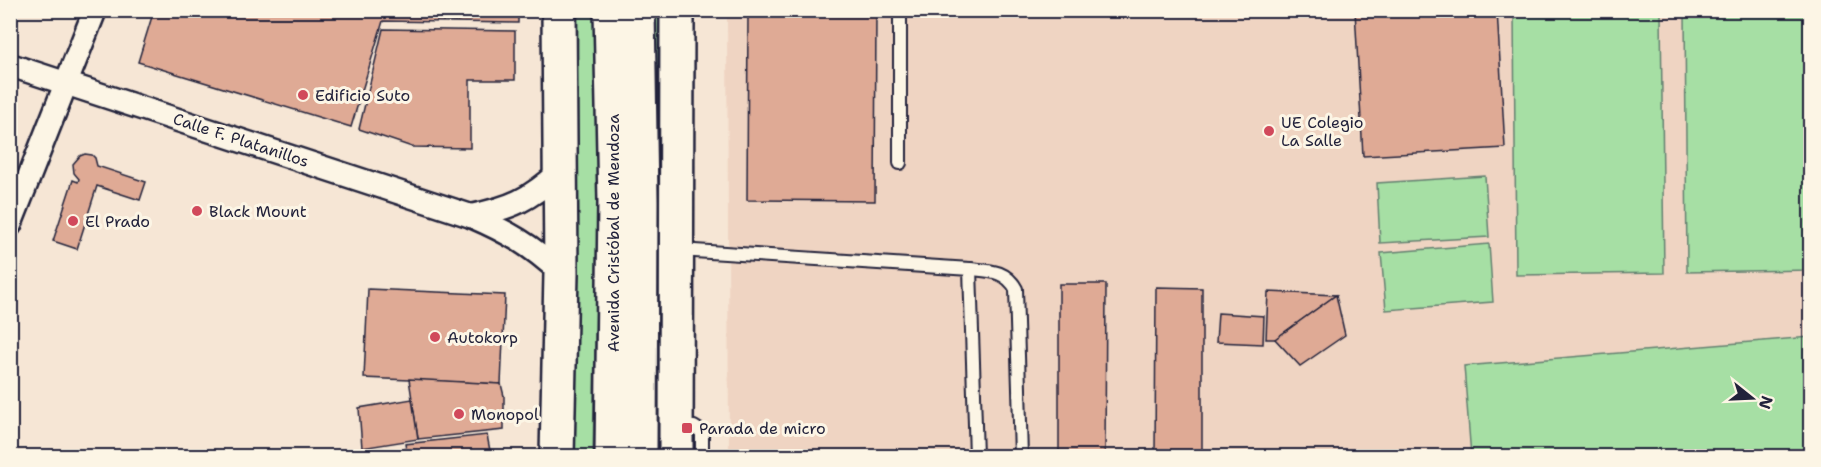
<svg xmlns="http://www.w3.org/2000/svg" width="1821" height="467" font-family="'Shantell Sans',sans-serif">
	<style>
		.built { fill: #efd4c2 }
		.green { fill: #a6dfa4; stroke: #648070; stroke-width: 1.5 }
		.building { fill: #dfaa95; stroke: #22223b; stroke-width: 1.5 }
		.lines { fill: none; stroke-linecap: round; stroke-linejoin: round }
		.service-casing { stroke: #22223b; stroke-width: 16 }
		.minor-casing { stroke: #22223b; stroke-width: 27 }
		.primary-casing { stroke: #22223b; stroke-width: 38 }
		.service { stroke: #fcf5e5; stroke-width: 12 }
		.minor { stroke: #fcf5e5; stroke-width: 22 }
		.primary { stroke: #fcf5e5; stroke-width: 33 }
		.poi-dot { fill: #d1495b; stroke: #fcf5e5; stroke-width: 2 }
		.labels { text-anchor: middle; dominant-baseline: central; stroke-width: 6; stroke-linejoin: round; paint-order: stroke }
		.poi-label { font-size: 16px; fill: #22223b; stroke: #fcf5e5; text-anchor: start }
		.street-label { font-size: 16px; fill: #22223b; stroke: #fcf5e5 }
	</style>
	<rect width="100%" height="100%" fill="#f6e6d5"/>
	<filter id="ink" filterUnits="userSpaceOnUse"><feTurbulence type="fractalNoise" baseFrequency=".0167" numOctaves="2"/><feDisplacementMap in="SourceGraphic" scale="12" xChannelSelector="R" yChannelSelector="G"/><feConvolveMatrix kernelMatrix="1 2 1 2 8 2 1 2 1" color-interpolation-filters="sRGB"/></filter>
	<g filter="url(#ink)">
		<polygon class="built" points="727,11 1810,11 1810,456 729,456"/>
		<g class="green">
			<polygon points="664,10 661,456 652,456 655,11"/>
			<polygon points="578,11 601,11 593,456 575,456 575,182"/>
			<polygon points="1514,11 1661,11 1664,273 1516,275"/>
			<polygon points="1685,11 1810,11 1810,270 1687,272"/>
			<polygon points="1485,176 1489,237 1380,243 1377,183"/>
			<polygon points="1489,244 1493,302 1386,310 1381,253"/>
			<polygon points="1810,337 1810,456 1471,456 1464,366"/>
		</g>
		<g class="building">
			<polygon points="154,10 518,10 518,23 383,21 351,127 138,62"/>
			<polygon points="748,10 876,10 875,201 747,200"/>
			<polygon points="1355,10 1497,10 1505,148 1363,156"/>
			<polygon points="383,29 515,31 515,80 470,80 470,148 412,147 359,129"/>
			<polygon points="85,154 92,155 95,158 97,166 146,182 140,200 97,186 77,249 53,241 73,180 78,182 79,179 74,173 73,164 80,156"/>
			<polygon points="1059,284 1106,284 1105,456 1059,456"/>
			<polygon points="1156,287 1202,288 1202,456 1155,456"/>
			<polygon points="368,289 505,295 501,384 364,378"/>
			<polygon points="1268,292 1336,295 1275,339 1266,339"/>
			<polygon points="1336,295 1345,335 1300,366 1275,339"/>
			<polygon points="1218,313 1264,316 1263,344 1216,342"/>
			<polygon points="409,379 501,384 504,396 504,430 418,439"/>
			<polygon points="412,399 418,439 362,448 359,408"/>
			<polygon points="487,435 491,456 385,456 391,450 406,450 405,444"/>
		</g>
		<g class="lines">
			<g class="service-casing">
				<g id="service">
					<polyline points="900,163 900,10"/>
					<polyline points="679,250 970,269 976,456"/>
					<path d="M970,269C989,271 1006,270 1016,289L1021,456"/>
					<polyline points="679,427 694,427 702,432 702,456"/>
				</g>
			</g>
			<g class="minor-casing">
				<g id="minor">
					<path d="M10,65L471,216C508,232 531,245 561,273"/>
					<path d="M471,216C511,208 529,200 560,172"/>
					<polyline points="10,225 95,10"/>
				</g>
			</g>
			<g class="primary-casing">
				<g id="primary">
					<polyline points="611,10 615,202 612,456"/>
					<polyline points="638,10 641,201 640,456"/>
					<polyline points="557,456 561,273 559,10"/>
					<polyline points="676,456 677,10"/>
				</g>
			</g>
			<use href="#service" class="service"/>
			<use href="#minor" class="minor"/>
			<use href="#primary" class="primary"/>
		</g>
	</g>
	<g class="poi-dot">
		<circle cx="303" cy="95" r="6"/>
		<circle cx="1269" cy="131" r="6"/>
		<circle cx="197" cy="211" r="6"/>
		<circle cx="73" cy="221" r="6"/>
		<circle cx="435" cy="337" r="6"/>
		<circle cx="459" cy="414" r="6"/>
		<rect x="681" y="422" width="12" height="12" rx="3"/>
	</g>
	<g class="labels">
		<g class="poi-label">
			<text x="315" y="95">Edificio Suto</text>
			<text x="1281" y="122">UE Colegio<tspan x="1281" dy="18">La Salle</tspan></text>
			<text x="209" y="211">Black Mount</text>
			<text x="85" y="221">El Prado</text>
			<text x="447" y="337">Autokorp</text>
			<text x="471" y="414">Monopol</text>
			<text x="699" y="428">Parada de micro</text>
		</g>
		<g class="street-label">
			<text transform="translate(241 140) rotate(18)">Calle F. Platanillos</text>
			<text transform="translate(613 233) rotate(-90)">Avenida Cristóbal de Mendoza</text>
		</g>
	</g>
	<rect width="1821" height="467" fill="none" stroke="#fcf5e5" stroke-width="36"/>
	<rect x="18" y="18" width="1785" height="431" fill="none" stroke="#22223b" stroke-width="2" filter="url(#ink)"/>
	<g transform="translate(1752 398) rotate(108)" stroke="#fcf5e5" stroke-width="4.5" paint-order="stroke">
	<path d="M0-4.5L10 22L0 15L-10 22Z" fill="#22223b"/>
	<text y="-9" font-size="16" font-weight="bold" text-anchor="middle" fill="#22223b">N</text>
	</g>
</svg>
